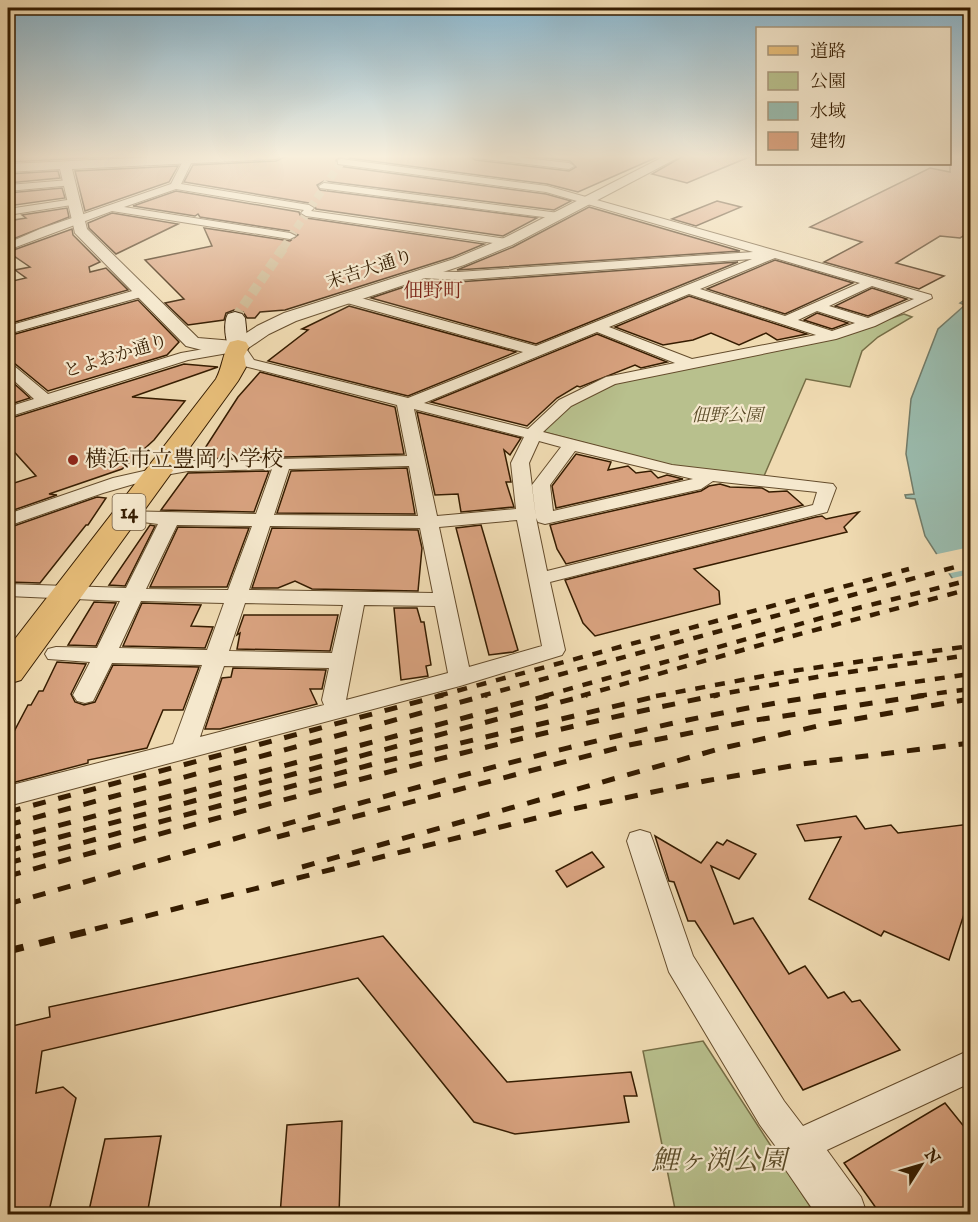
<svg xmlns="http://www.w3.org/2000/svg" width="978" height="1222" font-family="'IM FELL English','Noto Serif JP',serif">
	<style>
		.green { fill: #b8c08d; stroke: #766e46; stroke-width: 1.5 }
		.water { fill: #9abbad; stroke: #727b68; stroke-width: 1.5 }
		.pier { fill: #f0dbb2 }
		.building { fill: #d8a27f; stroke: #351c00; stroke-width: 1.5 }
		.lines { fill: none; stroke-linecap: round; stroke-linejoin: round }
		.pedestrian-tunnel-far1 { stroke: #cbb58e; stroke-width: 8; stroke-dasharray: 8 4; stroke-linecap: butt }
		.pedestrian-tunnel { stroke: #cbb58e; stroke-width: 10; stroke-dasharray: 10 5; stroke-linecap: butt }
		.minor-casing { stroke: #644c2c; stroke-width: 2 }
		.tertiary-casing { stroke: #644c2c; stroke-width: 2 }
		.secondary-casing { stroke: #351c00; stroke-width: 2 }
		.primary-casing { stroke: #351c00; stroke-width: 2 }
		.minor { fill: #f5e8cd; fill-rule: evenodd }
		.tertiary { fill: #f5e8cd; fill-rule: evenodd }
		.secondary { fill: #f5e8cd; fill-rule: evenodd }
		.primary { fill: #e8be79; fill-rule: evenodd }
		.rail-far2 { stroke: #351c00; stroke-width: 4.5; stroke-dasharray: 10 10; stroke-linecap: butt }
		.rail-far1 { stroke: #351c00; stroke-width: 5; stroke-dasharray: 13 13; stroke-linecap: butt }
		.rail { stroke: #351c00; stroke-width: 7; stroke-dasharray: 16 16; stroke-linecap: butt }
		.poi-dot { fill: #8f2418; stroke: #f5e8cd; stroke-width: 2 }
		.labels { text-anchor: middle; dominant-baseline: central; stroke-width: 4.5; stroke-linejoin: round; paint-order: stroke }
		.far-street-label { font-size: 18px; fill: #351c00; stroke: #f5e8cd }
		.far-park-label { font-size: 18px; font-style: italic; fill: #5c4d2a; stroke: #f5e8cd }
		.far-neighbourhood-label { font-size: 20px; fill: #7a1f14; stroke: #f5e8cd }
		.shield { fill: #f5e8cd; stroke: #6f593e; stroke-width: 1.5 }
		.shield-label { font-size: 21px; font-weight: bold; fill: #351c00 }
		.poi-label { font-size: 22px; fill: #351c00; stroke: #f5e8cd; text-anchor: start }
		.near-park-label { font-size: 27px; font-style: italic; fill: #5c4d2a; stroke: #f5e8cd }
	</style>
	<rect width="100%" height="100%" fill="#f0dbb2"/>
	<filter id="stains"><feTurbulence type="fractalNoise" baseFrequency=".00333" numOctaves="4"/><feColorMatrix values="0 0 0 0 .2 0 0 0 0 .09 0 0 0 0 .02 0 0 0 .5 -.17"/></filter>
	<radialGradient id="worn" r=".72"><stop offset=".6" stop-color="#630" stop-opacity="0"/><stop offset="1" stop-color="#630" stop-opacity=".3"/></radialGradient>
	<g class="green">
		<polygon points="904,314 912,317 878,337 862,351 850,387 806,379 764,476 679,468 540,431 571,404 628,378 856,330"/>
		<polygon points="703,1041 815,1214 676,1214 643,1051"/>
	</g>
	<polygon class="water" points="963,301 970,301 970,606 925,536 915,499 906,498 905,495 914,494 906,454 911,399 938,329 965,305 960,303"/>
	<g class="pier">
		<polygon points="970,547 970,569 946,574 933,555"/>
		<polygon points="970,574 970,596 962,598 949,579"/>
	</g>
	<g class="building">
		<polygon points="8,155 146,155 8,162"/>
		<polygon points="469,155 475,160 569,171 576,167 570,161 521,155 662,155 578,192 547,184 341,157 336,160 338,166 546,194 571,201 554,210 324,181 317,185 320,190 537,218 503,236 316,209 315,206 309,203 184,182 193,165 276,161 287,156"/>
		<polygon points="685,155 748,155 749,157 687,183 652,174"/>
		<polygon points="956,155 970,155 970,232 960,238 940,236 896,263 944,276 919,289 824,262 862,242 810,227 930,168 950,172 950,158"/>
		<polygon points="178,166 169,182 85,211 75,171"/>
		<polygon points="58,171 60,178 8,183 8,174"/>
		<polygon points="62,188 65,198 8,206 8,193"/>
		<polygon points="176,191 299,212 300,215 306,218 484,244 453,257 285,310 260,312 255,318 247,318 243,312 234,310 226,313 224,320 188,325 165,303 184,299 145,260 212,246 204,228 290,241 298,235 290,231 200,217 198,214 195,216 133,206"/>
		<polygon points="717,201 741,207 696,226 672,219"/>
		<polygon points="589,207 740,251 457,270 513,247"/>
		<polygon points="67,208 69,217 8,241 8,221 26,218 22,215"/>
		<polygon points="112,213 178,224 116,254 89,228 88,223"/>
		<polygon points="72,229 73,235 100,262 89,267 90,272 106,268 128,290 8,324 8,282 26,278 15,270 30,267 8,252"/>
		<polygon points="775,260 853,283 785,314 707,289"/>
		<polygon points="738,262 536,344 371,298 425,280 458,282"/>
		<polygon points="872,288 907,299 868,316 835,306"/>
		<polygon points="689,296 807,334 777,340 766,333 739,345 711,333 693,340 663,345 615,327"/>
		<polygon points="138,300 179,342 167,355 48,391 14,363 8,362 8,336"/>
		<polygon points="349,306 516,352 408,396 268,361 308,330 302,329"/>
		<polygon points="817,313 848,323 832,329 804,320"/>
		<polygon points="597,334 667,362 641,368 635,365 580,387 577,386 557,398 527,426 431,402"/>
		<polygon points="184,364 218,367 132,397 185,401 154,440 122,469 49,494 57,495 8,512 8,485 36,476 8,445 8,419"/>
		<polygon points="260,372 395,407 404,454 198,459 238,397"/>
		<polygon points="8,378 30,398 8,405"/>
		<polygon points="417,412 521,438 510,455 504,450 511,482 506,482 514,507 461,512 458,494 435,495"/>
		<polygon points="576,454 611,462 608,470 628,466 636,473 651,471 658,478 667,475 683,479 556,508 552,486"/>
		<polygon points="407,468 415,514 277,513 291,471"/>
		<polygon points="269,471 254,512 161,510 188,473"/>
		<polygon points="720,484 730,487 762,488 769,492 787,491 803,505 566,564 557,549 550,525 701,491 709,486"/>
		<polygon points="97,497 106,498 88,525 86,525 40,583 8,582 8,528"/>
		<polygon points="859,512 844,527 847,532 694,569 719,591 720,604 595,636 583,623 565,580 816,517 822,516 826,519"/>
		<polygon points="150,525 155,526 125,586 109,585"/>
		<polygon points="481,525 518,650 513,652 489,655 456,528"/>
		<polygon points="178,527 249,528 227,587 150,587"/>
		<polygon points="272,528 418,530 422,548 418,591 312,589 295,581 278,588 252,588"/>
		<polygon points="94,602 116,603 96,646 68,645"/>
		<polygon points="142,603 201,605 191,626 213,627 205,648 123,646"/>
		<polygon points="394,608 417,608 421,622 424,622 431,665 426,666 428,676 401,680"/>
		<polygon points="244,615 338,615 330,651 237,649 240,633 237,635"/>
		<polygon points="57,662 86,664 71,694 75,702 84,705 95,702 113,665 199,667 183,710 163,710 147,748 88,760 88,763 8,784 8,743 28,705 31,705 39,691 43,691"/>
		<polygon points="233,668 326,670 322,689 310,689 317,704 220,729 205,729 222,678 231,677"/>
		<polygon points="856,816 865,829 891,825 898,833 970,824 970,896 949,960 884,931 881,936 809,899 841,837 805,841 797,825"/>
		<polygon points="655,836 701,863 717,842 723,845 727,840 756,854 739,879 711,866 734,924 753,918 789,974 805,966 828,998 844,992 852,1002 860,1000 900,1050 803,1090 695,921 688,921 674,882 669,881"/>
		<polygon points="592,852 604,867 567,887 556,871"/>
		<polygon points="383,936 507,1082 631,1072 637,1096 624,1096 629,1122 515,1134 474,1122 358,978 42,1051 36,1093 63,1087 76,1098 48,1215 8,1215 8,1027 50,1017 49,1007"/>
		<polygon points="945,1103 970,1134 970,1215 881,1215 844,1163"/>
		<polygon points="342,1121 339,1215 280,1215 287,1125"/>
		<polygon points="161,1136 147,1215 88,1215 105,1139"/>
	</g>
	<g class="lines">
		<polyline class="pedestrian-tunnel-far1" points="283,248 346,155"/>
		<polyline class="pedestrian-tunnel" points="235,318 284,247"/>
		<g class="minor-casing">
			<g id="minor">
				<polygon points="186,155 195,155 181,184 309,205 314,208 311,211 507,239 513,242 507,245 306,216 301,213 304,210 176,189 124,207 290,233 296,236 290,239 112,211 8,250 8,243 40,229 171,184"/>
				<polygon points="471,155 500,155 569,163 574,166 569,169 475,158"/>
				<path d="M341,159L547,186L876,279L931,295L932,298L875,326L836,339L615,384L571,406L543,432L672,465L833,484L836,488L827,512L550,582L565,650L562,655L460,686L8,806V786L173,744L202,665L112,663L93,701L85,703L77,701L73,695L90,662L48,659L45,654L48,649L56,647L97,648L120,601L8,596V584L126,588L158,524L120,519L118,515L120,511L256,514L272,469L188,471L165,475L103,493L8,526V514L113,478L188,461L407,456L397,405L244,366L234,352L188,360L8,417V407L34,399L8,375V364L13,365L48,394L181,353L238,343L243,344L254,360L408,398L523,352L340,301L339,298L340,295H350L536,346L752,259L458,280L422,278L418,277V271L458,272L753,252L546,192L338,164V160ZM775,258L860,283L785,316L700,289ZM872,286L914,299L868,318L829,306ZM689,294L816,335L692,359L609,327ZM817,311L855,323L832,331L798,320ZM597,332L675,363L606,377L559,400L528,429L424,403ZM414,409L524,437L511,463L516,509L437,516ZM539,441L561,447L532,485L536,518L529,463ZM575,451L693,479L553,511L550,485ZM409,466L418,516L274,515L289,469ZM713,481L817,492L813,505L547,571L536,518L538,522L545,524L701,489ZM517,520L542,646L469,667L439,527ZM177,525L252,526L228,590L146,589ZM270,526L420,528L433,593L249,590ZM141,601L224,603L207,650L119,648ZM245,603L343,605L332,653L229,651ZM364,605L435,606L448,673L346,700ZM224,666L329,668L322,700L324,705L200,737Z"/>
				<polygon points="69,180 73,181 73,185 8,191 8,185"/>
				<polygon points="324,183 559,213 564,216 559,219 320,188 319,186"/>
				<polygon points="74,199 78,200 78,204 8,215 8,209"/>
				<polygon points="143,288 148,289 149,292 148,295 8,334 8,326"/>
				<polygon points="640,830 650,833 653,841 693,956 784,1101 803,1126 970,1050 970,1083 797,1164 785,1159 760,1125 669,972 627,841 630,833"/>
			</g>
		</g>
		<g class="tertiary-casing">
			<g id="tertiary">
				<polygon points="198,155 282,155 276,159 72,169 87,229 198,338 234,341 257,326 284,313 454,259 502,239 667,155 683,155 512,245 464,265 296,321 269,334 244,351 202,350 186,346 75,233 60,169 8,172 8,164"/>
				<polygon points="797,1125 813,1131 861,1197 867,1214 816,1214 781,1163 775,1147 781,1131"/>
			</g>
		</g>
		<g class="secondary-casing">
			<path id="secondary" d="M235,312L242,314L245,318L248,347L245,351H231C225,343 223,322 228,314Z"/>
		</g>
		<g class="primary-casing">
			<path id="primary" d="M238,340L246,342L249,347L244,356L246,367L238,381L21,680L8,684V648L216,379C223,366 222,355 230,342Z"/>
		</g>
		<use href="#minor" class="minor"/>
		<use href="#tertiary" class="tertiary"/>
		<use href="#secondary" class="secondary"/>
		<use href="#primary" class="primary"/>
		<g class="rail-far2">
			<polyline points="438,696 909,569"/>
			<polyline points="481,696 970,563"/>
			<polyline points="544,696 850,610 970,580"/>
			<polyline points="581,696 785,638 970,589"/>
			<polyline points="656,696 785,672 970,646"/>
			<polyline points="710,696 828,675 970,655"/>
			<polyline points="816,696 970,674"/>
			<polyline points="917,696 970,689"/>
		</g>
		<g class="rail-far1">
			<polyline points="8,812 443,695"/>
			<polyline points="8,825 487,695"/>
			<polyline points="277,837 629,745 756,720 928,695"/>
			<polyline points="8,839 550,695"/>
			<polyline points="8,851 587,695"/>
			<polyline points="8,863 381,762 662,695"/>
			<polyline points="302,867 719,749 822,725 970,699"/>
			<path d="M8,876C244,811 478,743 718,695"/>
			<path d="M8,904C152,863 296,820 441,781C568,747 696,714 826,695"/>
			<polyline points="95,929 568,810 705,781 802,764 970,743"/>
		</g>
		<polyline class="rail" points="8,951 101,928"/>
	</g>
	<linearGradient id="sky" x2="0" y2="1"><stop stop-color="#89b7d0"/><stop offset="0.48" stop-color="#f8efdc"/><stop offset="1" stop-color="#f8efdc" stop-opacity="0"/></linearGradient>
	<rect width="978" height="326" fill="url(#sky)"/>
	<circle class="poi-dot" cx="73" cy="460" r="6"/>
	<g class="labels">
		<g class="far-street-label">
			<text transform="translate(370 270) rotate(-18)">末吉大通り</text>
			<text transform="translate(116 357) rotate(-17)">とよおか通り</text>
		</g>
		<g class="far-park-label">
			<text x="727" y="416">佃野公園</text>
		</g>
		<g class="far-neighbourhood-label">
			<text x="433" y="291">佃野町</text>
		</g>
		<rect class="shield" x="112.5" y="494" width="33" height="36" rx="4.5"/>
		<g class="shield-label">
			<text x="129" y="512">14</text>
		</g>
		<g class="poi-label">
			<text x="85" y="460">横浜市立豊岡小学校</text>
		</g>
		<g class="near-park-label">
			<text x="719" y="1162">鯉ヶ渕公園</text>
		</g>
	</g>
	<rect width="978" height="1222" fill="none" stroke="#f0dbb2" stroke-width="30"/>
	<rect x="9" y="9" width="960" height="1204" fill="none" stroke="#351c00" stroke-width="3"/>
	<rect x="15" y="15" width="948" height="1192" fill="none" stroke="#351c00" stroke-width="1.5"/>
	<rect x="756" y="27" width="195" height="138" fill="#f5e8cd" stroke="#a8967b" stroke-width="1.5"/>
	<rect x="768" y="46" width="30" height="9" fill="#e8be79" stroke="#a8967b" stroke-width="1.5"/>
	<text x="810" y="57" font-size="18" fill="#351c00">道路</text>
	<rect x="768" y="72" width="30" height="18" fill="#b8c08d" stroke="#a8967b" stroke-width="1.5"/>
	<text x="810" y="87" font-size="18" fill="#351c00">公園</text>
	<rect x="768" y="102" width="30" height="18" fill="#9abbad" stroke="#a8967b" stroke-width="1.5"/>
	<text x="810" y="117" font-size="18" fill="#351c00">水域</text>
	<rect x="768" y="132" width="30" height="18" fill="#d8a27f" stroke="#a8967b" stroke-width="1.5"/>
	<text x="810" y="147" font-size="18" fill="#351c00">建物</text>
	<g transform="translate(921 1165) rotate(53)" stroke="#f5e8cd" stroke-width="4.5" paint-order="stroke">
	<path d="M0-4.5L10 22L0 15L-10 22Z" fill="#351c00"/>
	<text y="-9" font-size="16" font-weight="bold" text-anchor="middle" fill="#351c00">N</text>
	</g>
	<rect width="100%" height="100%" filter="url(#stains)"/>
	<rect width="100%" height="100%" fill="url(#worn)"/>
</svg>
